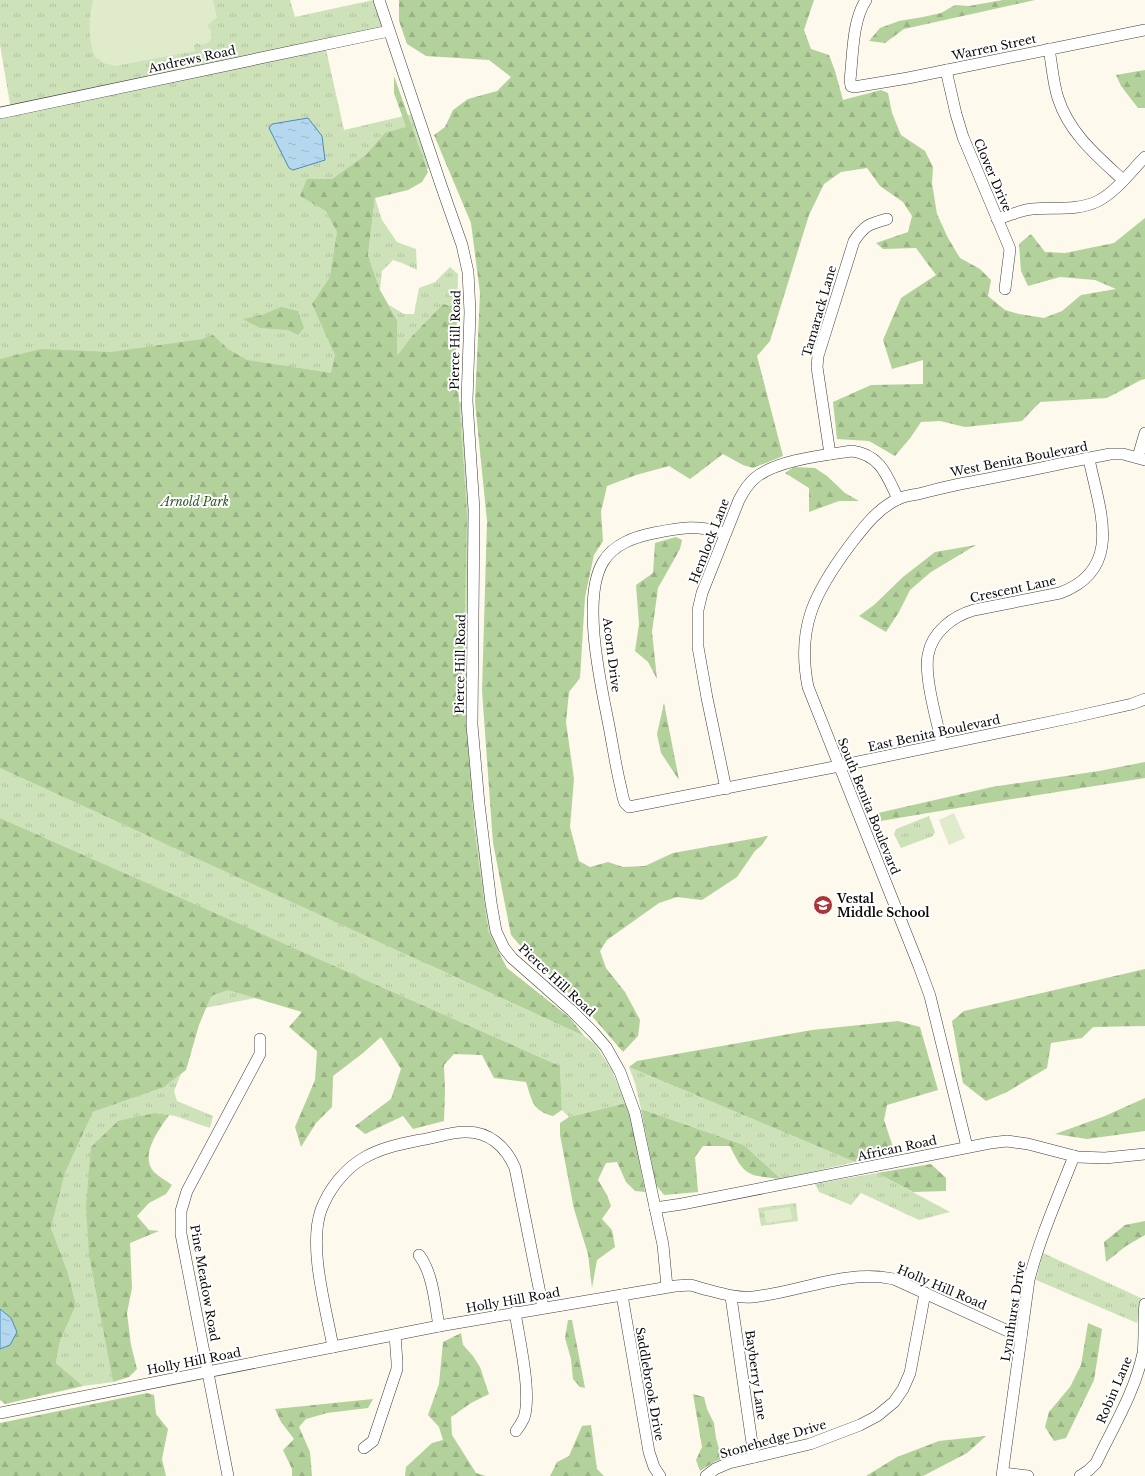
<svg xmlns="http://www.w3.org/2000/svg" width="1145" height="1476" font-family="'Libre Baskerville',serif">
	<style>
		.grass { fill: url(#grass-tufts) }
		.forest { fill: url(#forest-firs) }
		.pitch { fill: #dfebca }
		.water { fill: url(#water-ripples); stroke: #478cbc }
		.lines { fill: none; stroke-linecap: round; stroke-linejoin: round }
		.minor-casing { stroke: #3e3e3e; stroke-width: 12 }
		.minor { stroke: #fff; stroke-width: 11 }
		.labels { text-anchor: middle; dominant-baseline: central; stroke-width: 4; stroke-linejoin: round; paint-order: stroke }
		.street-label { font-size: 12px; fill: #0b0b0b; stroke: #fff }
		.park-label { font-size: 12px; font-style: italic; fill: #2f5a24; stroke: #fff }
		.poi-label { font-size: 12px; font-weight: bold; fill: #0b0b0b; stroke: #fff; text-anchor: start }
	</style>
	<defs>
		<pattern id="grass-tufts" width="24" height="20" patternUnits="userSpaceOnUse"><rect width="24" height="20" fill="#cee2ba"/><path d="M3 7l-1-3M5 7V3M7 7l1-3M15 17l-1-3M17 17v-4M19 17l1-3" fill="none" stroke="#b0c19f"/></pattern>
		<pattern id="forest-firs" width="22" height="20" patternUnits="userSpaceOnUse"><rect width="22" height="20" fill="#b3d19b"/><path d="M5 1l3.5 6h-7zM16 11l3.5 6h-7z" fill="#99b284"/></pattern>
		<pattern id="water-ripples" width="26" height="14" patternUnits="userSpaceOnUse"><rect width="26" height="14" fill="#b6d8ee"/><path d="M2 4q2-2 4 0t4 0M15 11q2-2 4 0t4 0" fill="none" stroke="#9bb8cb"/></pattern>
	</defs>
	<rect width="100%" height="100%" fill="#fdf9ec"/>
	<g class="grass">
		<polygon points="0,0 290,0 295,17 373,0 379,0 389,31 325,45 344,130 417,113 434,167 345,190 368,409 467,401 474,510 471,699 479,804 504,948 427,964 584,1036 595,1044 611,1069 626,1103 569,1117 562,1110 560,1066 359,977 185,1012 167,892 0,818 0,768 159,841 0,705 0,113 11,110 0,45"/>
		<polygon points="375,198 382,220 397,242 416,249 417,270 402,263 393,260 382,271 380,290 368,255"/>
		<polygon points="450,267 458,274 457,307 443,304 412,336 397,357 397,320 389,305 404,314 414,314 419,288 435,282"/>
		<polygon points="929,816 935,832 933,836 901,848 894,834 896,829"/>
		<polygon points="629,1067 855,1162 781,1179 744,1145 641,1109 635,1083"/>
		<polygon points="181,1074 174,1091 177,1101 213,1116 210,1128 175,1116 155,1113 103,1323 113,1382 83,1386 56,1363 60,1341 76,1305 68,1273 51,1228 65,1173 93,1112 163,1087"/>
		<polygon points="877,1173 950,1212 919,1220 861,1193 851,1205 819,1192 815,1184"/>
		<polygon points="796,1203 798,1221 761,1226 758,1208"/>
		<polygon points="1043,1253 1141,1298 1137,1323 1036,1280"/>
	</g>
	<g class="forest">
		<polygon points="399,0 814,0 804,30 811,49 829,55 835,71 843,100 881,90 888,93 892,113 901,135 925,151 933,167 932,183 937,214 948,238 960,258 980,269 991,280 988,296 1005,310 1019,314 1044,318 1062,311 1081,295 1116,289 1095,280 1060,277 1028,286 1021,271 1019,244 1031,234 1045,252 1065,253 1114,243 1145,218 1145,379 1141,380 1107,398 1040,402 1022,421 965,427 940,421 921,422 911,437 895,456 869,441 837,439 833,402 871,385 923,384 923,360 892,369 883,340 901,298 936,275 916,248 883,249 876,243 908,232 912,216 903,202 880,186 867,168 841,172 824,184 809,215 770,341 757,356 783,456 753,468 743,465 723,454 690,479 669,466 636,475 607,486 601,512 603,541 594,555 585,597 580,678 569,692 566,722 574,779 570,827 579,861 590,867 608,862 623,867 645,866 673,853 768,836 762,845 755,851 737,877 702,900 677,897 659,903 607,940 600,951 606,968 625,992 640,1020 638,1036 623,1052 585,1008 530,957 511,935 493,843 482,691 487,521 475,402 480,293 471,223 434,135 445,127 453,110 468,99 497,91 511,77 489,60 426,56 407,44 399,21"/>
		<polygon points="1003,0 1035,0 904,29 885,43 869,41 880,28 899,21 923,17 941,13 955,5 969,6"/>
		<polygon points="1145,70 1145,108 1138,108 1121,86 1116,75"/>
		<polygon points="394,76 428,172 422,182 408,190 375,198 368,255 380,290 397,320 397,356 412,336 443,304 457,307 456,358 467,516 463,679 474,828 488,931 507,968 570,1018 584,1036 0,768 0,359 41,349 111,352 202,339 213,335 228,349 247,360 331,373 335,355 312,304 330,277 337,232 326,211 300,196 307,179 332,179 366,155 385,133 406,127 394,93"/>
		<polygon points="281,307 298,311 304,328 298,335 288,330 260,328 243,319 262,315"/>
		<polygon points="794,467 815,468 827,476 845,493 859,501 839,501 809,512 809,488 785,473"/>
		<polygon points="676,537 682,540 680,549 658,588 652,632 657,679 648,662 635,651 639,624 636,585 653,573 655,543"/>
		<polygon points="976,545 931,572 910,590 899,612 886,632 859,616 874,605 903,577 935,552"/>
		<polygon points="664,703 679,780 661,753 657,734"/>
		<polygon points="1145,762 1145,778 987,803 875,822 878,813 992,787 1099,771"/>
		<path d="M0,818L560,1066L562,1110L553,1116C532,1111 532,1100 526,1082L494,1078L482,1055L454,1054L444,1065L445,1090L444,1121L413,1129L403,1116L365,1134L355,1126L391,1099L401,1069L381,1037L363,1053L333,1076L332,1107L316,1123L301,1147L295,1127L315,1080L317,1051L289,1027L302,1012L228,990L211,996L199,1025L186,1070L164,1087L93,1112L65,1173L51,1228L68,1273L76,1305L60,1341L56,1363L83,1386L5,1404L0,1400V1349L6,1347L11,1318L0,1309Z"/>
		<polygon points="1145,969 1145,1026 1093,1027 1082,1038 1051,1043 1047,1068 1007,1092 986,1101 963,1083 952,1021 964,1011"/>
		<polygon points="898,1021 920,1027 938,1090 887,1105 884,1120 895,1153 855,1162 629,1067 637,1061 812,1030"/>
		<polygon points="1145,1098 1145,1131 1087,1139 1055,1134 1105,1116"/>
		<polygon points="626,1103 632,1123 645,1192 635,1191 626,1182 617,1162 606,1163 598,1180 607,1195 611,1206 602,1219 612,1230 615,1247 597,1260 592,1288 588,1254 574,1209 560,1135 560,1123 569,1117"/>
		<path d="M641,1109L744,1145L781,1179C749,1175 745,1178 730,1146H703L695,1157L698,1192L664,1195L656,1185Z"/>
		<path d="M155,1113L169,1115C159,1130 139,1155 154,1172C159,1177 167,1181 172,1185L166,1194L149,1203L137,1216L149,1230L159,1231L130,1243L132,1288L127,1313L131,1345L137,1369L129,1377L113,1382L89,1254L86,1206L91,1147L118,1121Z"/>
		<polygon points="931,1164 946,1178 946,1191 913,1192 877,1173"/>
		<polygon points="1145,1221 1145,1235 1126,1246 1106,1262 1104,1242 1125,1225"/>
		<polygon points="568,1320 572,1320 585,1388 580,1387 573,1379 571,1359 565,1338"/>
		<polygon points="1088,1323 1102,1329 1094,1380 1066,1438 1054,1441 1045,1427 1049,1412 1070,1387 1081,1365"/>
		<polygon points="461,1333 463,1345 473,1356 480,1367 489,1394 471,1403 451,1417 452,1435 476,1473 486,1476 405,1476 406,1467 432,1443 443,1440 439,1427 428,1415 439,1384 443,1342"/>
		<polygon points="147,1393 154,1395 156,1414 168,1429 162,1459 166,1476 0,1476 0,1423"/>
		<polygon points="693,1394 704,1397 707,1409 714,1423 716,1438 722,1459 714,1462 700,1471 696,1460 702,1447"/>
		<polygon points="373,1399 368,1408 327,1413 306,1419 299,1427 310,1452 312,1476 292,1476 292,1469 283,1450 294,1439 281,1422 275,1409"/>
		<polygon points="591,1425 597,1469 604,1476 550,1476 557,1462 569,1456 582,1426"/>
		<polygon points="986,1436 967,1453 923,1476 866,1476 897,1457 939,1441"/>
	</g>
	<g class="pitch">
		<path d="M93,0H213L217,18L213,20L207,26C218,34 208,50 196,43L194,46L195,51L115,66L104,63L95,57C87,39 89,18 93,0Z"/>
		<polygon points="954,813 965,838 949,845 939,820"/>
		<polygon points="790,1207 792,1219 766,1223 764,1211"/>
	</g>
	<g class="water">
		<polygon points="308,118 322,136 325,160 293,170 289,168 269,128 272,124"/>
		<polygon points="0,1309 11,1318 17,1332 10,1345 0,1349"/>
	</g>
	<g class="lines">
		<g class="minor-casing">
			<g id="minor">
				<polyline points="379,0 442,188 462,245 468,272 470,312 467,401 474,510 472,725 479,804 491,903 496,931 504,948 512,958 572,1011 593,1032 606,1047 620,1072 635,1113 663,1245 667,1287"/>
				<path d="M866,0C852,21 853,56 850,80L851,86L854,87L908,78L1145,30"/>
				<path d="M1049,49C1052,65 1053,83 1058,98C1069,133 1097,156 1123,180"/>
				<polyline points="946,70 956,114 963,137 1010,249 1005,289"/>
				<polyline points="0,113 389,31"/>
				<path d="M997,219C1009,216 1020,210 1032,209C1055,207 1078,211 1098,201C1117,191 1131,171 1145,157"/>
				<path d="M830,454L817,367L818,356L854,241C865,225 869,224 887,219"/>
				<polyline points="1138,457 1145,433"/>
				<path d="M725,533C696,525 683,527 654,533C634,537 614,544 603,562C581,599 601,685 609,726C613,747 616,768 621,788C622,793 623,799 625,803C626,804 628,806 629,807L839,766L1074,717L1132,704L1145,699"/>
				<path d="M942,744C937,721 924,677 928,655C932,632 953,616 974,610L1060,593C1125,569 1099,509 1089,459"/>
				<path d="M726,789L707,698L698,647V610L702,593L739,500C743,492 748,484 755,478C776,460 825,455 852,451C881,455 887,476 898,499"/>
				<path d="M967,1147L930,996L919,966L808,687C796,627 815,592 850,545C864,527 877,509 898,499C904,496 911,495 918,494C934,490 949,486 965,483C1014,474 1062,463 1110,454H1123L1145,460"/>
				<polyline points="655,1208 682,1204 990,1143 1007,1141 1028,1144 1078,1157 1105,1158 1145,1154"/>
				<path d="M419,1255C433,1273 435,1304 439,1326"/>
				<polyline points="622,1295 649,1452 654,1467 660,1476"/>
				<polyline points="731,1297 754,1457"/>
				<path d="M515,1312C519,1339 532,1393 524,1418C522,1422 519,1427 516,1431"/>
				<path d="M333,1347C326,1308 308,1247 321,1210C329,1189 344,1170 362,1159C380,1148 400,1144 420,1140C434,1138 450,1132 465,1132C489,1131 506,1147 515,1168L543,1308"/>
				<path d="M0,1413L439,1326L675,1286C680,1286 685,1285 690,1285C696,1286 702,1289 708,1290C723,1294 737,1298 753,1297C800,1292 846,1269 894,1279L1021,1337"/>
				<polyline points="364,1448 373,1441 397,1369 397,1362 395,1335"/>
				<polyline points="1003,1473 1028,1476"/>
				<polyline points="228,1476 181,1234 181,1211 187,1191 260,1054 260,1039"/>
				<polyline points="706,1476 715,1469 729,1463 810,1444 860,1425 877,1416 894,1402 903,1389 910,1373 925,1293"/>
				<path d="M1002,1476L1029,1280C1040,1237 1058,1197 1074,1156"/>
				<path d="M1080,1476L1089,1470L1096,1463C1113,1427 1135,1392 1143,1353C1145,1338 1143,1320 1145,1304"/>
			</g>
		</g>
		<use href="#minor" class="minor"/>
	</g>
	<defs>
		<g id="school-disc" transform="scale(1)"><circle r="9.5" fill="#a93539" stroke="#fff"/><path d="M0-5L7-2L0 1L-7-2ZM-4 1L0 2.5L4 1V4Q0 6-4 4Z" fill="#fff"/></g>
	</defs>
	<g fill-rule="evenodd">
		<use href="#school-disc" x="823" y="905"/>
	</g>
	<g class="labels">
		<g class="street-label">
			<text transform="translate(994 47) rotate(-12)">Warren Street</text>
			<text transform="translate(192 59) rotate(-12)">Andrews Road</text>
			<text transform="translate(993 175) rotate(67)">Clover Drive</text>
			<text transform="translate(819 311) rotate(-74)">Tamarack Lane</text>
			<text transform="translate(455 340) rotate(-89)">Pierce Hill Road</text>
			<text transform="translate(1019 459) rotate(-11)">West Benita Boulevard</text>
			<text transform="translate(709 541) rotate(-69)">Hemlock Lane</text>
			<text transform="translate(1013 589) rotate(-12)">Crescent Lane</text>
			<text transform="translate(612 655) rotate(83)">Acorn Drive</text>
			<text transform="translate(460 664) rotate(-89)">Pierce Hill Road</text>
			<text transform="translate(934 733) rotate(-12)">East Benita Boulevard</text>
			<text transform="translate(869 806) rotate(68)">South Benita Boulevard</text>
			<text transform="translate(557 980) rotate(43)">Pierce Hill Road</text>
			<text transform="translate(897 1148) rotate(-12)">African Road</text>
			<text transform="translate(205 1283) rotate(80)">Pine Meadow Road</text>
			<text transform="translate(942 1287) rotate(23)">Holly Hill Road</text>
			<text transform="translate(513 1300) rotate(-10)">Holly Hill Road</text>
			<text transform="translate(1013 1311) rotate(-81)">Lynnhurst Drive</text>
			<text transform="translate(194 1361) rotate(-11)">Holly Hill Road</text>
			<text transform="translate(756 1375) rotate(82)">Bayberry Lane</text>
			<text transform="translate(650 1384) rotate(80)">Saddlebrook Drive</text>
			<text transform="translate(1114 1390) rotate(-67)">Robin Lane</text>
			<text transform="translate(773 1439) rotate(-16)">Stonehedge Drive</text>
		</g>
		<g class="park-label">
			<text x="195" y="501">Arnold Park</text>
		</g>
		<g class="poi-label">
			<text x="837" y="898">Vestal<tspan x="837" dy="14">Middle School</tspan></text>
		</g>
	</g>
</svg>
